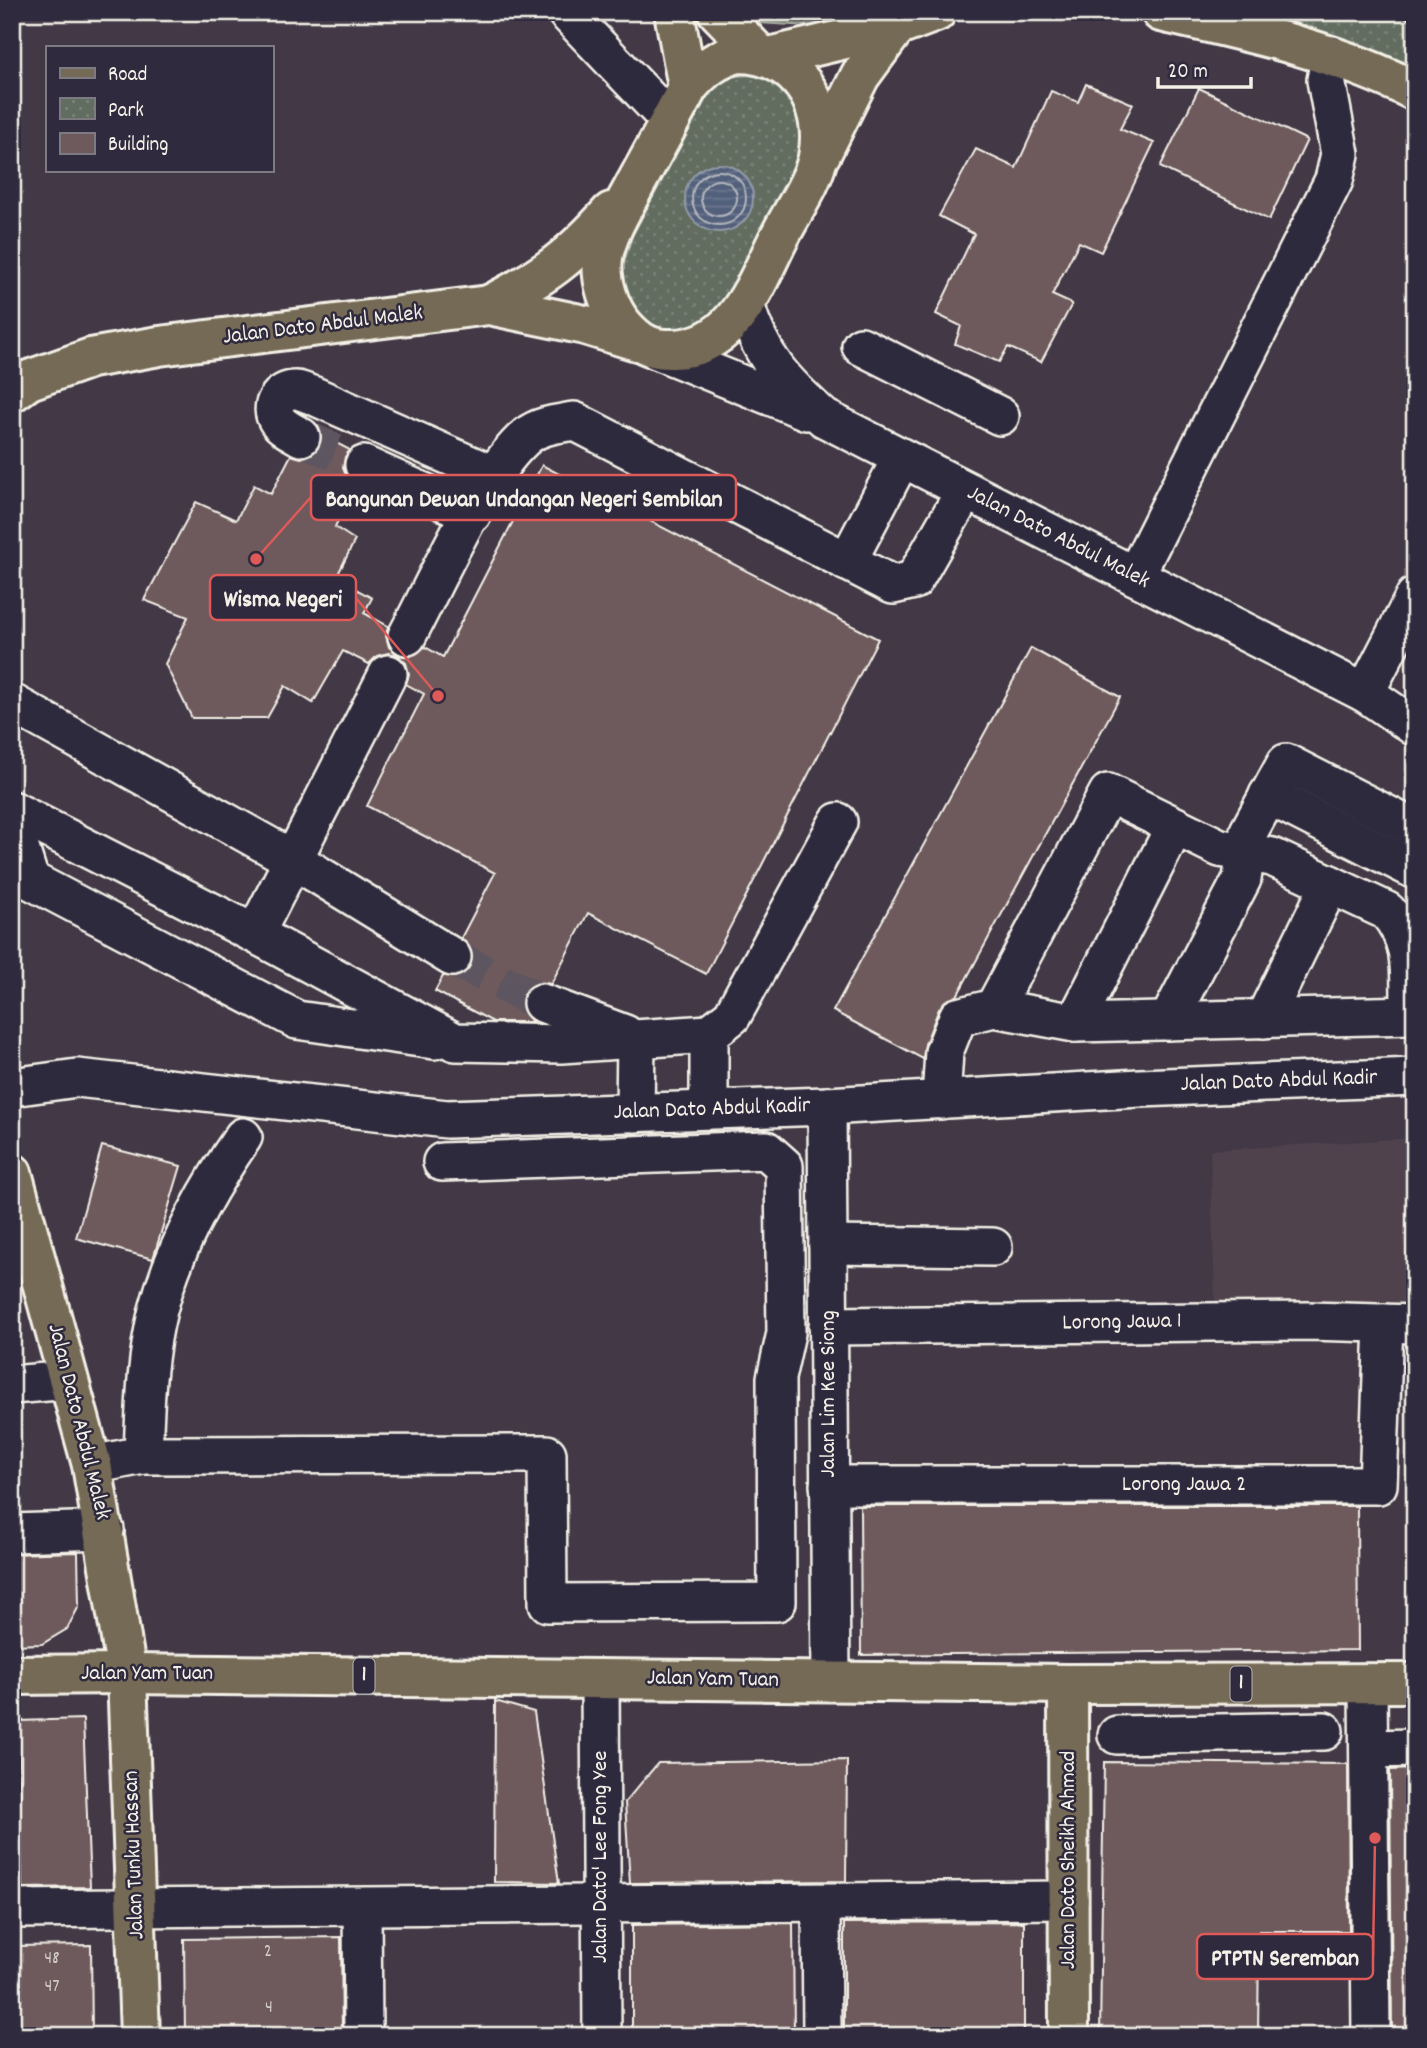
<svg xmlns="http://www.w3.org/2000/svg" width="1427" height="2048" font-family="Dekko,sans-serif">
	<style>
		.built { fill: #4f424d }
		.park { fill: url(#park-dots); stroke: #abafa4; stroke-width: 2 }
		.water { fill: url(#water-rules); stroke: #939aa7; stroke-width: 2 }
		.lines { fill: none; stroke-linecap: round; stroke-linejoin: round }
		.shore { stroke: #b3b7bc; stroke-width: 2 }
		.building { fill: #6e5a5c; stroke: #f4f1e8; stroke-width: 2 }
		.minor-tunnel { stroke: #5d545e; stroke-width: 37; stroke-dasharray: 37 18; stroke-linecap: butt }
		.minor-casing { stroke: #f4f1e8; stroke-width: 42 }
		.major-casing { stroke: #f4f1e8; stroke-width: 44 }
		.highway-casing { stroke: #f4f1e8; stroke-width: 44 }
		.path { stroke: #f4f1e8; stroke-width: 4.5; stroke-dasharray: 7 5; stroke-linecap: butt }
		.minor { stroke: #2f2a3d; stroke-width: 37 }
		.major { stroke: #756a55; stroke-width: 38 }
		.highway { stroke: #756a55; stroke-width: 38 }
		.labels { text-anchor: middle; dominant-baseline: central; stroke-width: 5; stroke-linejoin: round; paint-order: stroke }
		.number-label { font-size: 19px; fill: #d2cbc5 }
		.shield { fill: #2f2a3d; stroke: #b9b5b5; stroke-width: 2 }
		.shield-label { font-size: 21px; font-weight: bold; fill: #f4f1e8 }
		.street-label { font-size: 23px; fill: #f4f1e8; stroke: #2f2a3d }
		.leader { fill: none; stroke: #de5a58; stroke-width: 2.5 }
		.callout-dot { fill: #de5a58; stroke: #2f2a3d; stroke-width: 2.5 }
		.callout { fill: #2f2a3d; stroke: #de5a58; stroke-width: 2.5 }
		.callout-label { font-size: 24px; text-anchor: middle; font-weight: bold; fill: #f4f1e8 }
	</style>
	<defs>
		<pattern id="park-dots" width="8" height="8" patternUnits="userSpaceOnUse" patternTransform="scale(1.75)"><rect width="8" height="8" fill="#626d61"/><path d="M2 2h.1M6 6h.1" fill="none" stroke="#798278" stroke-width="1.8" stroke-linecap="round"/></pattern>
		<pattern id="water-rules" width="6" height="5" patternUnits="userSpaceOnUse" patternTransform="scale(1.75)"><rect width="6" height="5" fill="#52607b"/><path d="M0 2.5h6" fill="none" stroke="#6c778e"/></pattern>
	</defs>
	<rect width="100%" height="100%" fill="#423846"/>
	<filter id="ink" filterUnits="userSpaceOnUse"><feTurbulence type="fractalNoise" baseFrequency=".0143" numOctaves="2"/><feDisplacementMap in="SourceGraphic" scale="14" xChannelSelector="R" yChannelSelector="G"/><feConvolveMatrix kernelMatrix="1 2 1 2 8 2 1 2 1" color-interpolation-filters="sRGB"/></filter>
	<g filter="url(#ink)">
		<polygon class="built" points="1415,1138 1415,1304 1215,1301 1210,1150"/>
		<g class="park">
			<polygon points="743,12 869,12 828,27 758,23"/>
			<polygon points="1215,12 1415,12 1415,71"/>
			<polygon points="748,75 764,77 782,89 796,107 803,121 801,165 718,317 684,333 646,324 632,308 623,287 623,266 632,236 713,86 734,76"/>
		</g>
		<circle class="water" cx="719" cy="198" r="34"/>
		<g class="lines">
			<g class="shore">
				<circle cx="719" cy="198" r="27"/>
				<circle cx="719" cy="198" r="18"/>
			</g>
		</g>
		<g class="building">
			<polygon points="1086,84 1133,104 1120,129 1154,143 1101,252 1079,242 1052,295 1072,304 1041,362 1008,347 999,362 955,344 961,326 936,314 974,234 939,216 976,149 1016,168 1051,91 1078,102"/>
			<polygon points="1199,88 1307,140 1269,220 1160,167"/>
			<polygon points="321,435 350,450 345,457 343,468 347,478 355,484 335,527 355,540 336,578 372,598 364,613 388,626 386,636 389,647 398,655 409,657 425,647 443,657 542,465 878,639 706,974 588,913 551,984 538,982 528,987 523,995 521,1007 532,1022 493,1022 435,991 443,976 461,976 470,967 473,958 471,948 461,938 495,873 367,806 424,694 406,684 409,674 406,663 397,655 388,653 377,656 369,664 343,651 313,703 285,686 267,718 192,718 165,664 188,617 144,600 196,502 236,520 254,485 271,494 291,455 301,458 312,455 319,447"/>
			<polygon points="1031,648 1120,697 957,996 945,1001 939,1009 925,1044 923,1059 833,1011"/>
			<polygon points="102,1146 181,1166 153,1259 76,1238"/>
			<polygon points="860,1506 1357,1506 1358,1650 861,1655"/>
			<polygon points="78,1552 79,1606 67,1629 42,1644 12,1645 12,1554"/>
			<polygon points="495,1701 534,1712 559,1883 494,1882"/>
			<polygon points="83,1719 90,1887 22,1888 18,1721"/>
			<polygon points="847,1760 846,1881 630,1883 625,1802 658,1763"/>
			<polygon points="1104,1762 1348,1764 1349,1931 1259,1931 1258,2036 1100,2036"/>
			<polygon points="1415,1769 1415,2036 1392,2036 1390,1770"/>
			<polygon points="1024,1922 1024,2036 844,2036 844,1923"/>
			<polygon points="793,1923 794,2036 632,2036 632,1925"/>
			<polygon points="341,1937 342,2036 185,2036 184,1939"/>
			<polygon points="91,1945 92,2036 12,2036 12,1946"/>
		</g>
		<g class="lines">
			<g class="minor-tunnel">
				<polyline points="301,437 364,465"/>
				<polyline points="452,957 542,1003"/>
			</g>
			<g class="minor-casing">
				<g id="minor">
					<polyline points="566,12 670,121"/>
					<path d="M745,305C762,359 783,381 824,418L1365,693L1415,727"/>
					<polyline points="861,346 1000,416"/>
					<polyline points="657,350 807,411"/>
					<path d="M301,437C293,432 283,428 278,421C268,407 279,389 296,390C301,390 307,394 312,395L493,475"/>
					<polyline points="364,465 472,514"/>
					<polyline points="847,562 901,459"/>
					<polyline points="1135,576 1334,180 1340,154 1326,80 1331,55"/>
					<path d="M407,636C436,582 483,472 528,435C541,425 558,424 574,421L893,585L914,580L965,491"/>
					<polyline points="1365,693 1415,596"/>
					<polyline points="12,703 294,860 452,957"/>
					<polyline points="1268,795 1415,870"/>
					<polyline points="12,810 255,934 455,1042 561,1044 709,1034 732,1016 838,822"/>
					<polyline points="12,823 30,880 297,1020 434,1040"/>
					<polyline points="255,934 388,674"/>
					<polyline points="542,1003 625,1034"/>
					<path d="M994,1008L1108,793L1220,848L1272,857L1387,911C1415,943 1409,975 1410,1015"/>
					<polyline points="1264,1019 1330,884"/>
					<polyline points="1168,1021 1242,879 1249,831 1286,763 1415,829"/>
					<polyline points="1075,1023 1175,826"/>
					<polyline points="12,1087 77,1078 447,1119 827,1106 1140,1088 1415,1077"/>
					<polyline points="941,1100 944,1052 958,1017 994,1008 1075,1023 1415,1015"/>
					<polyline points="827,1106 831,1682"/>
					<polyline points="709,1110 709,1034"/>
					<polyline points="635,1113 636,1039"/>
					<polyline points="828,1245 993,1247"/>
					<polyline points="828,1326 1308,1321 1415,1324"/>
					<polyline points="12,1385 69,1380"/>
					<polyline points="143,1455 547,1454 548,1603 777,1602 776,1378 786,1333 784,1166 766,1150 442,1162"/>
					<path d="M92,1465L143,1455C145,1406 146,1357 158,1310C174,1248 207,1189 243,1137"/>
					<polyline points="829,1485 1378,1485 1384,1323"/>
					<polyline points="12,1533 105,1530"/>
					<polyline points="600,1679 602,2036"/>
					<polyline points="1368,1684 1371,2036"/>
					<polyline points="1117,1735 1324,1731"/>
					<polyline points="1369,1749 1415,1748"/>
					<polyline points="821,1903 822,2036"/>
					<polyline points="362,1907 363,2036"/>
					<polyline points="12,1909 1069,1900"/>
				</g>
			</g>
			<g class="major-casing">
				<g id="major">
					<polyline points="674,12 688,87"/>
					<polyline points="718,12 758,53"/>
					<path d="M1161,12C1248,32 1335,50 1415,91"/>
					<path d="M738,53C794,53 829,102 818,157C814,181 790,215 779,238C755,285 735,348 673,349C651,350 639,343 624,326C609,309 600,280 603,257C608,231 623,208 635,185C653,152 671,120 688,87C702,70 716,59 738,53Z"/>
					<polyline points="769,57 896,27 936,12"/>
					<polyline points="821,154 860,76 896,27"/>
					<path d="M489,305C545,276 569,259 611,212"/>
					<polyline points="12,392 29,380 91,358 159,346 489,305 585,325 637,341"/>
					<polyline points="12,1173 92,1465 127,1674 140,2036"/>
					<polyline points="1068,1684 1069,2036"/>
				</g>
			</g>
			<g class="highway-casing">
				<polyline id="highway" points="12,1675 127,1674 1068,1684 1415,1683"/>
			</g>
			<polyline class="path" points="1395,12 1415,21"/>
			<use href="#minor" class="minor"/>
			<use href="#major" class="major"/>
			<use href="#highway" class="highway"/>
		</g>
	</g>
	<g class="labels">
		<g class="number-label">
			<text x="268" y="1952">2</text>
			<text x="52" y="1959">48</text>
			<text x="52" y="1987">47</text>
			<text x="269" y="2008">4</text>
		</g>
		<g class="shield">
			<rect x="353.5" y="1658.5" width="21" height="35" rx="5"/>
			<rect x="1230.5" y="1666.5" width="21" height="35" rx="5"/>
		</g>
		<g class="shield-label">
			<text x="364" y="1676">1</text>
			<text x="1241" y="1684">1</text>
		</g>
		<g class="street-label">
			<text transform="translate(323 326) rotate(-7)">Jalan Dato Abdul Malek</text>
			<text transform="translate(1058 538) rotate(27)">Jalan Dato Abdul Malek</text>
			<text transform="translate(1279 1082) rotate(-2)">Jalan Dato Abdul Kadir</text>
			<text transform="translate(712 1110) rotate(-2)">Jalan Dato Abdul Kadir</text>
			<text transform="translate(1122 1323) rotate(-1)">Lorong Jawa 1</text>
			<text transform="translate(829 1394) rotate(-90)">Jalan Lim Kee Siong</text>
			<text transform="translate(78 1422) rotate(76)">Jalan Dato Abdul Malek</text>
			<text x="1184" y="1485">Lorong Jawa 2</text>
			<text x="147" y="1674">Jalan Yam Tuan</text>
			<text transform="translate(713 1680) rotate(1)">Jalan Yam Tuan</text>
			<text transform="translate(135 1855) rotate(-92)">Jalan Tunku Hassan</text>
			<text transform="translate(601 1857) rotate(-90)">Jalan Dato' Lee Fong Yee</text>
			<text transform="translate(1069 1860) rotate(-90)">Jalan Dato Sheikh Ahmad</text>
		</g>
	</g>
	<path class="leader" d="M256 559L311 497M438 696L356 598M1375 1838L1373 1957"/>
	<g class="callout-dot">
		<circle cx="256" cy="559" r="7"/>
		<circle cx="438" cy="696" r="7"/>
		<circle cx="1375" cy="1838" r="7"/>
	</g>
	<g class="callout">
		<rect x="311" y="475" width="425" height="45" rx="7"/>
		<rect x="210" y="575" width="146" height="45" rx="7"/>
		<rect x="1197" y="1934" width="176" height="45" rx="7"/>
	</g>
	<g class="callout-label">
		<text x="524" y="506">Bangunan Dewan Undangan Negeri Sembilan</text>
		<text x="283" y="606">Wisma Negeri</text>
		<text x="1285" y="1965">PTPTN Seremban</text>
	</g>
	<rect width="1427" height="2048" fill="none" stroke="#2f2a3d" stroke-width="42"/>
	<rect x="21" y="21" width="1385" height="2006" fill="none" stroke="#f4f1e8" stroke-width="2.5" filter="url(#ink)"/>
	<rect x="46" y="46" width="228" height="126" fill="#2f2a3d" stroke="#7e7a81" stroke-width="2"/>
	<rect x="60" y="68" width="35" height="10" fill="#756a55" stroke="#7e7a81" stroke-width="2"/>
	<text x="108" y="80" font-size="21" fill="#f4f1e8">Road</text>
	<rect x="60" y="98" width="35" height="21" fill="url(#park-dots)" stroke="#7e7a81" stroke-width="2"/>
	<text x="108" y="116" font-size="21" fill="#f4f1e8">Park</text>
	<rect x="60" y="133" width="35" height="21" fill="#6e5a5c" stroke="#7e7a81" stroke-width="2"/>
	<text x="108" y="150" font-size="21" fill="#f4f1e8">Building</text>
	<path d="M1158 77v10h93v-10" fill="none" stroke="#f4f1e8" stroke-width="3.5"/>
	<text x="1168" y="77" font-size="21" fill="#f4f1e8" stroke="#2f2a3d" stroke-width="5" paint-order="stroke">20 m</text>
</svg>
